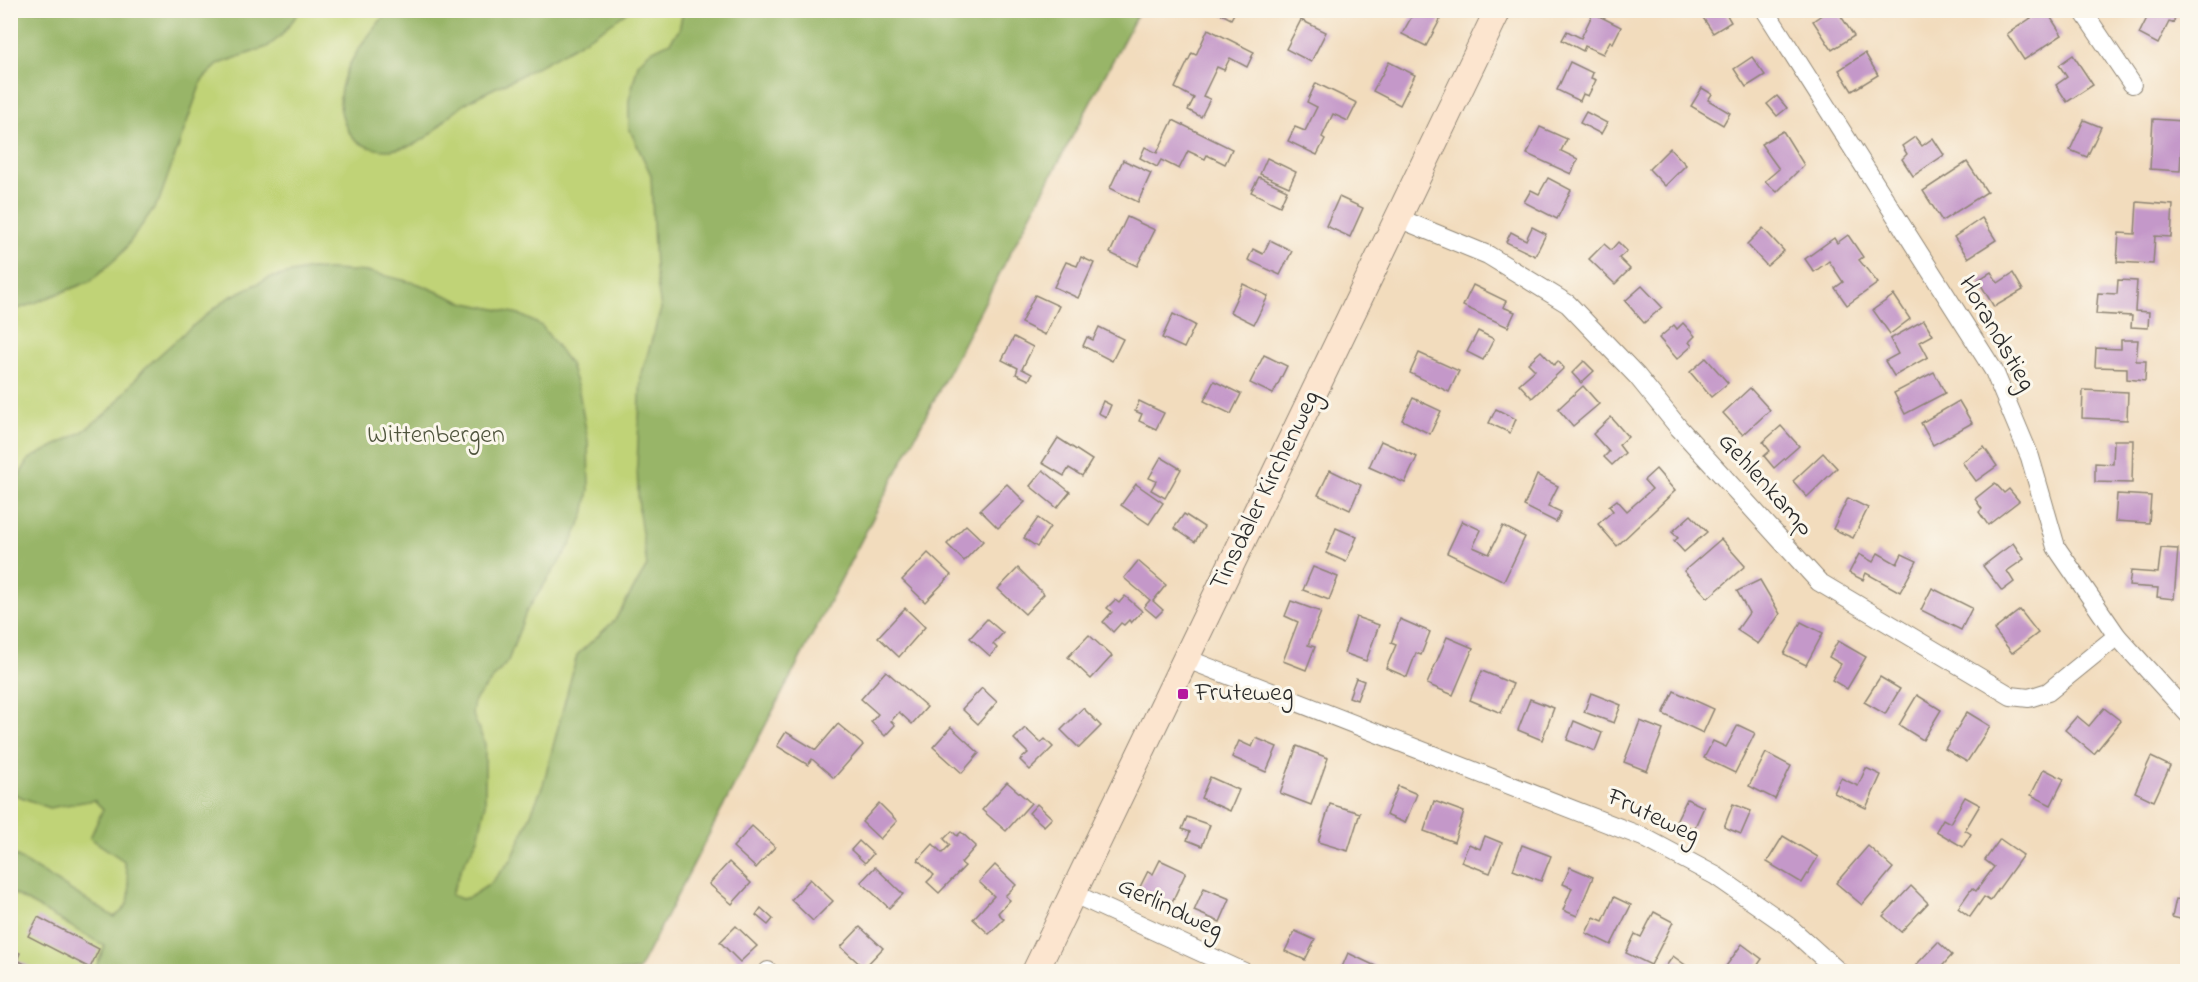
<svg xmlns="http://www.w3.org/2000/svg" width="2198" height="982" font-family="'Indie Flower',sans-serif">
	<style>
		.green { fill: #c0d377; stroke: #767f51; stroke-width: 1.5 }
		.forest { fill: #98b568; stroke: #62704a; stroke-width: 1.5 }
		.building { fill: #c498c9 }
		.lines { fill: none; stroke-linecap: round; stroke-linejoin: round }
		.street-casing { stroke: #8e8474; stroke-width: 20 }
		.secondary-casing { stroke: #8e8474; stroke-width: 28 }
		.street { stroke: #fff; stroke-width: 18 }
		.secondary { stroke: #fce5cf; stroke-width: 26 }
		.poi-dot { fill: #b5179e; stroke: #fbf7ec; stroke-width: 2 }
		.labels { text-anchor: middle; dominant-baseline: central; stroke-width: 6; stroke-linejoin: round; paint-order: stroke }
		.street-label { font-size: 26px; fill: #2b2b2b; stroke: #fbf7ec }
		.park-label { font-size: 26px; fill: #50553e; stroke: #fbf7ec }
		.poi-label { font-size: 26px; fill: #2b2b2b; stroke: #fbf7ec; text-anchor: start }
	</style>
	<rect width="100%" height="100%" fill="#fbf7ec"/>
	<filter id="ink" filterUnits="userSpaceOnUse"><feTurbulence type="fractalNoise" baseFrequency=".0167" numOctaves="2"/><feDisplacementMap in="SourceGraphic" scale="12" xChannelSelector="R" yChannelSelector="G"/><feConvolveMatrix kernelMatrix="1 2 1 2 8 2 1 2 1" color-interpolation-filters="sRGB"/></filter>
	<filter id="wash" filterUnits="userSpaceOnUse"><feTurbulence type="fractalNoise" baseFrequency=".008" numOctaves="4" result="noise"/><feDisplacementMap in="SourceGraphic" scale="24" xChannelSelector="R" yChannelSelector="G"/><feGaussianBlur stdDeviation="1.35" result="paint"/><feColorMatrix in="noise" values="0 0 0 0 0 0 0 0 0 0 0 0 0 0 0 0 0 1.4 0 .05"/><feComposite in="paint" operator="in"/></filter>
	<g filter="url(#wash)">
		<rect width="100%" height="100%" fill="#f2dcbd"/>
		<polygon class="green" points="10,11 1139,11 1006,261 638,971 11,971"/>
		<g class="forest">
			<polygon points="11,10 300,11 281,36 267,47 219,64 202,80 159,201 122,253 91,281 11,312"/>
			<path d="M389,10H629V11C593,37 552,59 512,80C495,88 478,95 463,105C443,118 433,139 409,146C381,155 352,149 343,119C329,78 365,40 389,10Z"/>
			<path d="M683,11H1139L1006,261L638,971H94L105,946L11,892V853L114,917C137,904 129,883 124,861L90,838L103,809L94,800L49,808L11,793L10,491L29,459L82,432L110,410L144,369L184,333L228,298L269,278L310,269L370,272L419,284L462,302L519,314L542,326L570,364L579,392L588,441L589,490L584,515L571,544L526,612L508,661L474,701L472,713L485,744V807L478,839L462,867L451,895L462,899L470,897L490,884L512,859L543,785L577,655L615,620L647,566L639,513L637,465L641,376L661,309L655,270L651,175L629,128V100L638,64L649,52L670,42L679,30Z"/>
		</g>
		<g id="blocks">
			<g class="building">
				<polygon points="1214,10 1236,10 1231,19"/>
				<polygon points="1401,10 1427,10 1441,18 1426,46 1402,34 1412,16"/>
				<polygon points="1698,10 1724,10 1731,22 1713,33"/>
				<polygon points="1829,10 1837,10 1854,36 1832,50 1813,21"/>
				<polygon points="2043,10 2046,10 2062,35 2024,60 2007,34"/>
				<polygon points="2156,10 2179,10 2173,23 2169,22 2158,44 2139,34 2150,12 2154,14"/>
				<polygon points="1593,13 1621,27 1613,43 1610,41 1603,54 1585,46 1583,51 1562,40 1567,31 1581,38"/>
				<polygon points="1301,20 1326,32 1311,62 1286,49"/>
				<polygon points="1208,29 1254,52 1247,67 1230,58 1224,70 1217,67 1203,96 1210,99 1201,117 1188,110 1194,98 1175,88 1192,53 1196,55"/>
				<polygon points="1865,53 1878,75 1852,91 1839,70"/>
				<polygon points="2073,55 2093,85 2067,102 2056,85 2067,77 2059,65"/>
				<polygon points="1752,57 1765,75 1746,87 1734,69"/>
				<polygon points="1389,62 1415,75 1400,105 1373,91"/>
				<polygon points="1570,62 1593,73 1591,78 1596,80 1588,96 1583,94 1580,101 1557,90"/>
				<polygon points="1316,83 1357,103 1348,121 1333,114 1322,137 1325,139 1317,155 1288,141 1295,127 1305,131 1317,107 1307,102"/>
				<polygon points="1702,88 1712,94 1708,100 1730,113 1723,125 1691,106"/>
				<polygon points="1777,96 1787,108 1777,116 1767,104"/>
				<polygon points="1586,112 1607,123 1601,134 1580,123"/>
				<polygon points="2153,119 2183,121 2180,171 2150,169"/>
				<polygon points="1173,120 1232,149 1225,164 1207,155 1205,159 1188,151 1179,169 1161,160 1157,167 1140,158 1145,147 1157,153"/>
				<polygon points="2084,120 2101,127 2087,157 2070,150"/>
				<polygon points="1540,127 1567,139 1561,151 1578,159 1571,174 1527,154"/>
				<polygon points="1783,131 1804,165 1777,192 1765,181 1779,169 1761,144"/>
				<polygon points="1915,137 1922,146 1933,138 1944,155 1913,176 1902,159 1907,154 1902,146"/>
				<polygon points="1670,148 1686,165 1665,186 1649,169"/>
				<polygon points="1267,158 1296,172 1289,187 1260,174"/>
				<polygon points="1123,160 1151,173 1138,202 1110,188"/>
				<polygon points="1967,162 1987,192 1942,221 1923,191"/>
				<polygon points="1259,177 1287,190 1280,206 1251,192"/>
				<polygon points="1548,178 1571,190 1557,219 1524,202 1531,190 1539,194"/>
				<polygon points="1339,197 1363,208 1350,237 1326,226"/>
				<polygon points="2137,202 2173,205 2171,237 2155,236 2153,264 2117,262 2119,233 2135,234"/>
				<polygon points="1127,217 1155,230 1137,266 1110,253"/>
				<polygon points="1982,218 1996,240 1968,258 1954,237"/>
				<polygon points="1532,227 1546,234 1535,256 1506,242 1511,232 1526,240"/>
				<polygon points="1763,228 1784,251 1767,266 1747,244"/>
				<polygon points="1848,235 1863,257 1859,260 1878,283 1847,305 1835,288 1843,282 1829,261 1814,272 1805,259 1834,238 1837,243"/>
				<polygon points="1270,240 1292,251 1280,275 1248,260 1253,249 1263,254"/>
				<polygon points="1618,242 1627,251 1619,258 1630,269 1615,284 1589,259 1604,244 1611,250"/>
				<polygon points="1081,257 1094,263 1078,298 1054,287 1066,262 1077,266"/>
				<polygon points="1991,272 1998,283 2013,273 2023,290 1994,307 1978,280"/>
				<polygon points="2118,280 2137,281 2135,311 2149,312 2148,328 2131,327 2132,316 2096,314 2098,293 2117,294"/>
				<polygon points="1243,284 1268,296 1254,324 1230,312"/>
				<polygon points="1473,285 1506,301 1503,307 1515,312 1508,327 1463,306"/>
				<polygon points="1642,286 1662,307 1644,323 1625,301"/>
				<polygon points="1035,295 1059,306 1045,335 1021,323"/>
				<polygon points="1894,295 1910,319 1890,334 1873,310"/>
				<polygon points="1173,314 1195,325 1184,348 1162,338"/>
				<polygon points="1924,320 1933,335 1920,342 1928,357 1894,376 1885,361 1898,354 1890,339"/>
				<polygon points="1683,323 1695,336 1689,342 1692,346 1677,359 1659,338 1674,325 1677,329"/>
				<polygon points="1099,327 1123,339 1112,361 1083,346 1087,337 1093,340"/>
				<polygon points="1478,331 1494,339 1483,360 1467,352"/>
				<polygon points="1014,337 1033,347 1022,369 1032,374 1029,380 1016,374 1018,368 1002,360"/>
				<polygon points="2121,340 2138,340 2136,361 2146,361 2145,381 2127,379 2127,368 2095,367 2096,348 2121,349"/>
				<polygon points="1541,351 1554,365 1558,361 1564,368 1532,398 1519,384 1535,370 1528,363"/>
				<polygon points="1419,353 1459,371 1449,392 1410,373"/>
				<polygon points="1264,355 1287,366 1273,394 1250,383"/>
				<polygon points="1706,358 1728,383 1711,397 1690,372"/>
				<polygon points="1584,361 1594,371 1581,383 1572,373"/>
				<polygon points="1934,372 1945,393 1905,414 1894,393"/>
				<polygon points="1214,381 1241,394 1231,414 1204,401"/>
				<polygon points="1583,386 1599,404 1573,426 1558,409"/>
				<polygon points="1750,388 1770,410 1743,435 1723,413"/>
				<polygon points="2083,390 2128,392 2127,420 2082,418"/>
				<polygon points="1413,398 1441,411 1430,434 1402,420"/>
				<polygon points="1103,401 1111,405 1106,417 1098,413"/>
				<polygon points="1139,401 1164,413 1156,429 1139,421 1142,414 1135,411"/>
				<polygon points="1959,401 1972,423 1933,445 1921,423"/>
				<polygon points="1496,409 1516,419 1510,433 1489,423"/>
				<polygon points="1611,417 1628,437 1619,445 1625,453 1612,465 1604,457 1609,452 1593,434"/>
				<polygon points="1781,426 1799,446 1774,468 1764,456 1770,451 1763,442"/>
				<polygon points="1058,438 1092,460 1082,476 1069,468 1064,476 1042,463"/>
				<polygon points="2114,440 2133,440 2132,483 2095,482 2095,463 2113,464"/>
				<polygon points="1381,441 1417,457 1405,483 1369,467"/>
				<polygon points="1984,447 1997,466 1976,481 1962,462"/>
				<polygon points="1823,453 1837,468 1807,497 1793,481"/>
				<polygon points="1161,457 1181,469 1165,498 1151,490 1156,481 1149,478"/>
				<polygon points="1656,469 1675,491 1617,546 1598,524 1613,511 1609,506 1617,500 1627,511 1652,489 1644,480"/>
				<polygon points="1043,470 1070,492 1057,508 1030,486"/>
				<polygon points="1330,470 1361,485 1350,510 1318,495"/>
				<polygon points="1537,475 1558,486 1548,506 1561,512 1556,522 1524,506"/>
				<polygon points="1995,483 2004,493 2009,489 2019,501 1988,525 1979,512 1982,509 1975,499"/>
				<polygon points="1007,484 1025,502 998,528 980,510"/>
				<polygon points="1136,484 1163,503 1149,524 1121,505"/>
				<polygon points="2117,494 2151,496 2149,523 2115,521"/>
				<polygon points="1848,498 1868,508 1853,538 1833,529"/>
				<polygon points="1184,514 1204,527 1195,542 1174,528"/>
				<polygon points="1691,515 1707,532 1684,552 1674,541 1678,538 1672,532"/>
				<polygon points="1038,518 1050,527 1037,547 1024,538"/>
				<polygon points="1462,521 1481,530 1473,547 1489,554 1503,526 1525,537 1504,581 1447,553"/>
				<polygon points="966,525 983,541 964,561 947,544"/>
				<polygon points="1336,528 1357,537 1346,562 1326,553"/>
				<polygon points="1721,539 1745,566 1708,598 1684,571"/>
				<polygon points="2013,543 2024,559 2007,571 2014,582 2002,591 1983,566"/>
				<polygon points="2161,548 2178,549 2174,599 2157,597 2158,588 2129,586 2131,571 2158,573"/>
				<polygon points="928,553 951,575 925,602 902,580"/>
				<polygon points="1878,553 1897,564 1902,554 1917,561 1900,592 1866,573 1863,580 1849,573 1859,554 1873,562"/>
				<polygon points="1138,561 1166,585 1153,601 1163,610 1156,617 1144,607 1150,600 1124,578"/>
				<polygon points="1313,567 1338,577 1329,600 1303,590"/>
				<polygon points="1018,568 1044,594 1025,614 998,589"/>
				<polygon points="1760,580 1780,614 1758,644 1737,630 1749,613 1737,591"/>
				<polygon points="1932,588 1972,608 1961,630 1921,610"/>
				<polygon points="1125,596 1142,611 1131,623 1129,620 1124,625 1121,623 1113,632 1103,622 1112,612 1107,608 1115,600 1119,603"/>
				<polygon points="1291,601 1321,612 1308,645 1315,647 1306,670 1283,661 1298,622 1285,616"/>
				<polygon points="905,608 925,627 899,657 878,637"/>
				<polygon points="2020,610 2038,633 2012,653 1994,630"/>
				<polygon points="1356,617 1379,625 1366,661 1344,653"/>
				<polygon points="987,619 1003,633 993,644 997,648 990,656 970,638"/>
				<polygon points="1400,619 1430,632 1421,655 1416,653 1407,677 1386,668 1396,645 1391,643"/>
				<polygon points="1801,622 1823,633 1806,665 1784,654"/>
				<polygon points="1089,635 1112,656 1091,679 1068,657"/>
				<polygon points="1447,637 1473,648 1453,695 1427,684"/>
				<polygon points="1838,641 1866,657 1847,689 1832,680 1841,664 1829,657"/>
				<polygon points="886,671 927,707 912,724 899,712 891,721 895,725 885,736 871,722 878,714 861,699"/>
				<polygon points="1482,671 1513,684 1501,713 1470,700"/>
				<polygon points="1880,677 1900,689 1885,714 1864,702"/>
				<polygon points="1356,678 1364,681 1357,700 1349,697"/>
				<polygon points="982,688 997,702 978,724 962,709"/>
				<polygon points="1674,691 1714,709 1703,733 1663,714"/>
				<polygon points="1591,693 1621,705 1614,723 1584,712"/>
				<polygon points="1917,695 1941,710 1923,740 1899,725"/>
				<polygon points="1530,699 1554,708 1542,740 1518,730"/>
				<polygon points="1083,708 1101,726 1079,748 1061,730"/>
				<polygon points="2104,708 2121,721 2094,754 2065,730 2077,716 2089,726"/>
				<polygon points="1967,712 1990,726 1967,762 1945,749"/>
				<polygon points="1574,721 1602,733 1595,751 1567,740"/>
				<polygon points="1640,721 1663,730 1647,771 1624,762"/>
				<polygon points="838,724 863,745 834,778 812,759 808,765 777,746 786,732 816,750"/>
				<polygon points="1738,725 1755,733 1735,773 1704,758 1713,741 1726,747"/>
				<polygon points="951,727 979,753 962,773 933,747"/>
				<polygon points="1025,728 1041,743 1045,739 1053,747 1030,770 1020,760 1028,753 1014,739"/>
				<polygon points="1256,738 1277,747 1266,772 1232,757 1239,741 1252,747"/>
				<polygon points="1297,746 1328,758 1311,805 1280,793"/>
				<polygon points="1766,753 1791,766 1775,799 1749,786"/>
				<polygon points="2151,757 2170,766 2154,801 2135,792"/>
				<polygon points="1866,768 1881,775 1866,808 1834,793 1841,778 1858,786"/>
				<polygon points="2044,769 2064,779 2051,805 2031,795"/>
				<polygon points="1210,777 1239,790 1230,811 1201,798"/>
				<polygon points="1007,782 1031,803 1006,831 982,810"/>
				<polygon points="1398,786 1417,794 1405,823 1386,815"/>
				<polygon points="1965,797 1980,805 1965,830 1971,834 1963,847 1936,831 1943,819 1950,823"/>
				<polygon points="1687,799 1704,807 1694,829 1676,821"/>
				<polygon points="1434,801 1464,812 1454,842 1424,831"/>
				<polygon points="879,803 897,821 880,839 862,822"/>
				<polygon points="1037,804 1052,818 1044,826 1029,813"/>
				<polygon points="1330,804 1360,813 1348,851 1318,842"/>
				<polygon points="1733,804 1751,811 1741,834 1724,827"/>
				<polygon points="1187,817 1210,825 1202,846 1187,840 1190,832 1182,829"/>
				<polygon points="752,826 775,847 756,868 733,847"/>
				<polygon points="952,831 957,836 961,832 976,846 961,863 965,866 939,893 927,882 934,875 918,860 933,844 942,853 950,845 944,839"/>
				<polygon points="1485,836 1502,843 1490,873 1461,862 1469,844 1480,849"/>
				<polygon points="1783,836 1818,857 1802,883 1767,862"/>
				<polygon points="2000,839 2023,855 1990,901 1984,897 1970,917 1958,908 1972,888 1976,891 1994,867 1985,860"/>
				<polygon points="859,841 873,854 865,863 851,850"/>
				<polygon points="1522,845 1551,856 1541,881 1513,870"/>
				<polygon points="1868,846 1893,868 1862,905 1836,883"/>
				<polygon points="1160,860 1186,872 1171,904 1139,889 1148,871 1153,874"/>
				<polygon points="729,862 751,883 732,904 709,884"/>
				<polygon points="995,865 1016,885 1005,896 1010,900 998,913 1004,919 989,934 973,919 994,896 979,882"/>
				<polygon points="875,867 903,894 889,908 861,882"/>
				<polygon points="1570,867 1593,877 1577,916 1563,910 1572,888 1563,884"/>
				<polygon points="810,879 833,901 813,921 791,900"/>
				<polygon points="1911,886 1928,903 1901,932 1883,916"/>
				<polygon points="1204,888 1230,899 1220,922 1194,911"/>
				<polygon points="2184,890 2188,891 2188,921 2172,917 2176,899 2182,900"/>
				<polygon points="1614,897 1631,905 1611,945 1586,933 1594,917 1603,921"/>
				<polygon points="761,908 773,919 768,925 756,915"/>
				<polygon points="1654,912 1673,922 1651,965 1626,953 1635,934 1641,937"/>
				<polygon points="38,917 99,949 90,968 28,936"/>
				<polygon points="736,926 757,946 740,962 720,942"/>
				<polygon points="860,927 883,948 864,968 841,947"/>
				<polygon points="1295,931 1315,940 1305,960 1285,951"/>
				<polygon points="1938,942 1952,955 1937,972 1923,972 1916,965"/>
				<polygon points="1742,944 1762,959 1753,972 1727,972 1724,969"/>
				<polygon points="10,948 20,953 17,960 10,957"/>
				<polygon points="1348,953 1388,972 1340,972"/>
				<polygon points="1673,956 1695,972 1662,972"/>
				<polygon points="17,960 40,972 11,972"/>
			</g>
		</g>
	</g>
	<g filter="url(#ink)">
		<use href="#blocks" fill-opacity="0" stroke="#8e8474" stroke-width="1.5"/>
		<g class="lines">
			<g class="street-casing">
				<g id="street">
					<polyline points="1765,10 1994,371 2030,457 2056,547 2117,636 2188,714"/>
					<polyline points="2082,10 2132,84"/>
					<polyline points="1398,218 1488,255 1568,304 1637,376 1679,428 1819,582 2011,696 2029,698 2048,692 2117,636"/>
					<polyline points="1187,659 1643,837 1716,876 1788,926 1839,972"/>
					<polyline points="1074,894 1244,972"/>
					<polyline points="768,971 768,972"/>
				</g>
			</g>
			<g class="secondary-casing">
				<polyline id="secondary" points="1035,972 1498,10"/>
			</g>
			<use href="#street" class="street"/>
			<use href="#secondary" class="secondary"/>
		</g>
	</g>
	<rect class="poi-dot" x="1177" y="688" width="12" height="12" rx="3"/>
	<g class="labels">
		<g class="street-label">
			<text transform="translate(1996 334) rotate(60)">Horandstieg</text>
			<text transform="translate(1765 485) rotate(48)">Gehlenkamp</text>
			<text transform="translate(1266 491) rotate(-64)">Tinsdaler Kirchenweg</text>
			<text transform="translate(1653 817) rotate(25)">Fruteweg</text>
			<text transform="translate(1170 909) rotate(25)">Gerlindweg</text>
		</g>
		<g class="park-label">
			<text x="436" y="436">Wittenbergen</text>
		</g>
		<g class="poi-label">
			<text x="1195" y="694">Fruteweg</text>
		</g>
	</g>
	<rect width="2198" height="982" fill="none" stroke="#fbf7ec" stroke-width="36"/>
</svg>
